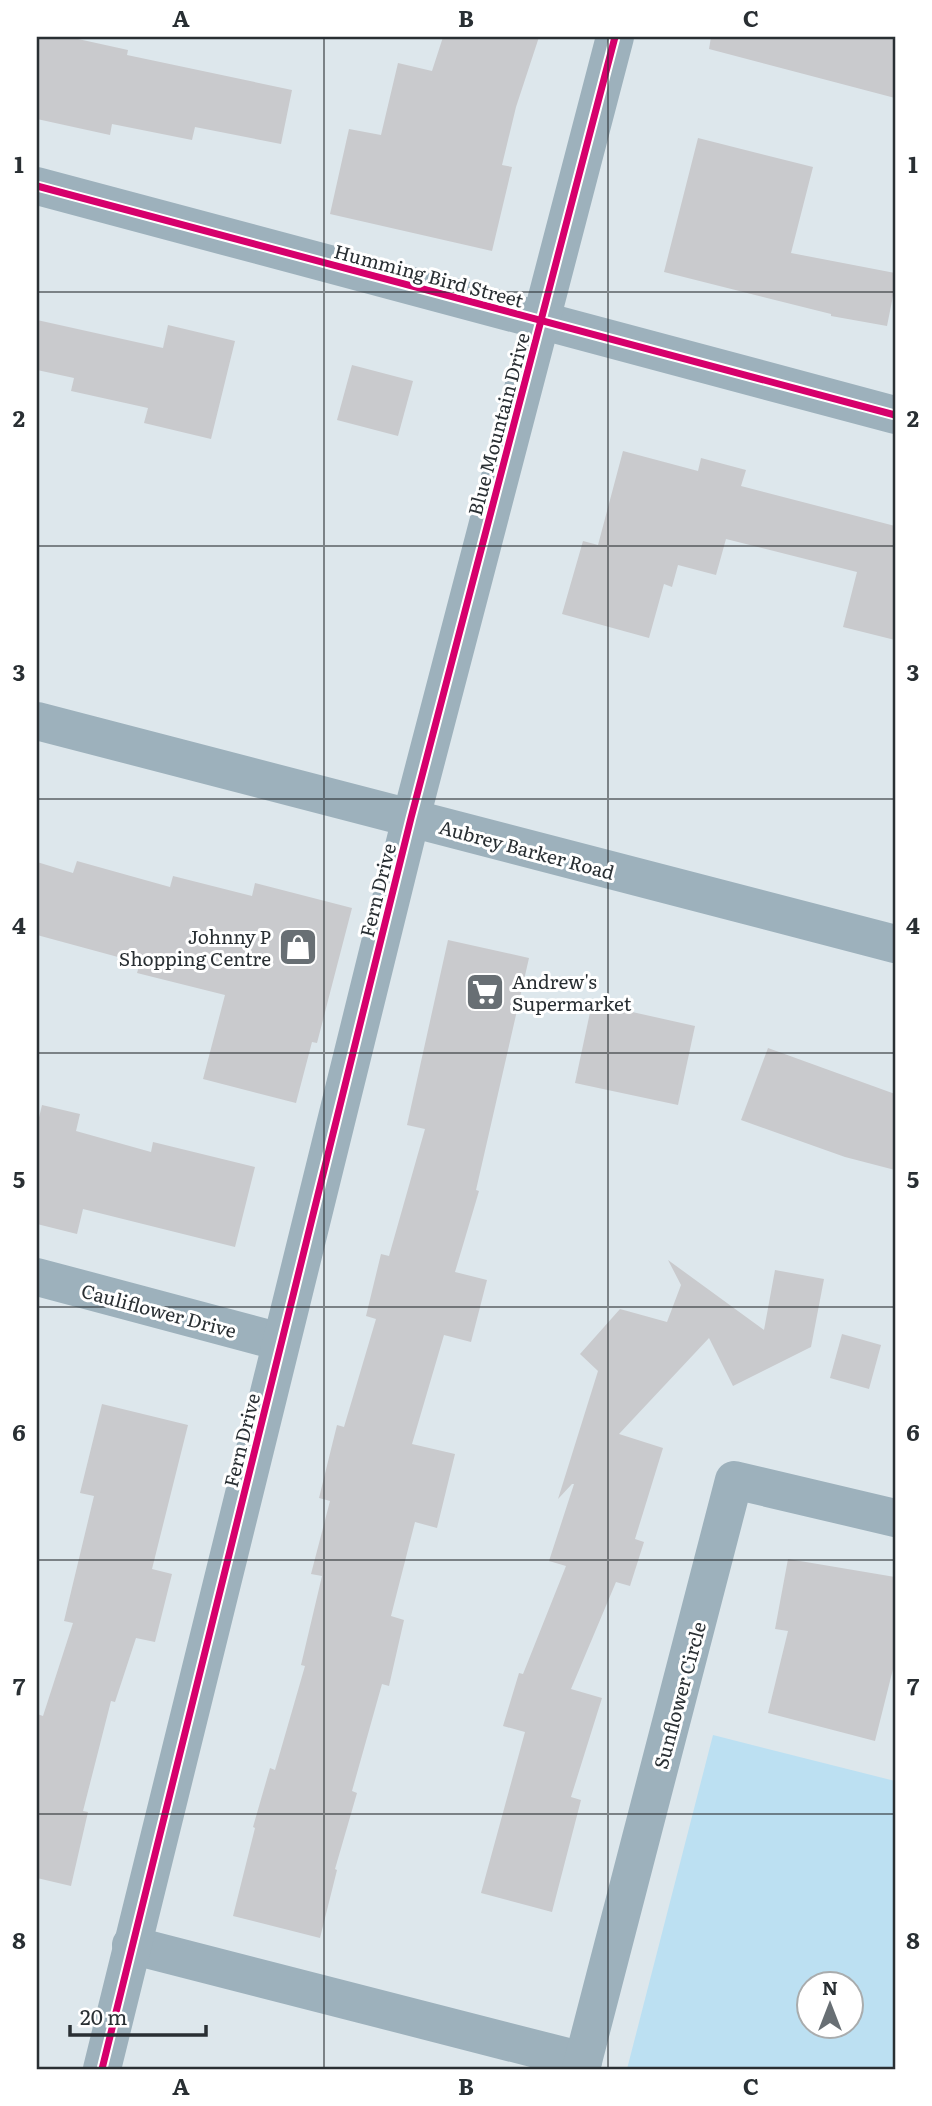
<svg xmlns="http://www.w3.org/2000/svg" width="932" height="2106" font-family="Literata,serif">
	<style>
		.green { fill: #bce0f2; fill-rule: evenodd }
		.building { fill: #c9cacd }
		.lines { fill: none; stroke-linecap: round; stroke-linejoin: round }
		.minor { stroke: #9db1bc; stroke-width: 38 }
		.tertiary { stroke: #9db1bc; stroke-width: 38 }
		.cycleway-casing { stroke: #fff; stroke-width: 11 }
		.cycleway { stroke: #d6006c; stroke-width: 7 }
		.grid { fill: none; stroke: #292f33; stroke-width: 2; stroke-opacity: 0.55 }
		.labels { text-anchor: middle; dominant-baseline: central; stroke-width: 6; stroke-linejoin: round; paint-order: stroke }
		.street-label { font-size: 19px; fill: #292f33; stroke: #fff }
		.poi-label { font-size: 19px; fill: #292f33; stroke: #fff; text-anchor: end }
		.neatline { fill: none; stroke: #292f33; stroke-width: 2.5 }
		.grid-label { font-size: 23px; text-anchor: middle; font-weight: bold; fill: #292f33 }
	</style>
	<rect width="100%" height="100%" fill="#dde7ec"/>
	<path class="green" d="M713,1735L895,1781V2069H627ZM810,1983H852V2025H810Z"/>
	<g class="building">
		<polygon points="37,37 69,37 128,50 127,55 292,90 281,144 195,127 192,140 112,124 110,135 37,119"/>
		<polygon points="443,37 539,37 516,107 502,165 512,167 492,251 330,214 349,129 381,135 398,63 432,71"/>
		<polygon points="711,37 895,37 895,98 709,49"/>
		<polygon points="698,138 813,167 791,253 895,273 895,286 887,326 831,316 831,314 664,272"/>
		<polygon points="37,320 163,348 168,325 235,341 211,439 144,423 148,408 71,391 74,378 37,370"/>
		<polygon points="352,365 413,381 398,436 337,420"/>
		<polygon points="623,451 698,471 701,458 746,470 741,486 895,526 895,640 843,627 857,572 726,539 716,575 678,565 672,587 664,584 649,638 562,614 583,541 598,545"/>
		<polygon points="77,861 170,887 173,876 252,896 255,883 352,908 317,1043 312,1042 296,1103 203,1079 225,995 137,973 140,963 37,935 37,862 73,873"/>
		<polygon points="448,940 529,958 476,1190 479,1191 455,1272 487,1280 471,1342 444,1335 412,1444 455,1454 437,1528 415,1522 391,1616 404,1620 389,1686 382,1684 352,1791 357,1793 335,1869 337,1870 320,1938 233,1916 255,1828 253,1827 270,1768 275,1770 305,1666 301,1665 322,1576 311,1574 330,1501 319,1498 337,1425 344,1427 376,1319 366,1316 381,1254 389,1256 425,1129 407,1125"/>
		<polygon points="592,1003 695,1026 678,1105 575,1083"/>
		<polygon points="768,1048 895,1094 895,1170 845,1157 741,1120"/>
		<polygon points="42,1105 80,1114 76,1131 151,1152 153,1142 255,1167 235,1247 83,1209 77,1234 37,1224 37,1126"/>
		<polygon points="668,1260 764,1330 775,1270 824,1279 811,1347 733,1386 709,1338 619,1434 663,1448 635,1539 644,1542 630,1586 616,1582 571,1689 602,1698 571,1797 581,1800 552,1912 481,1893 525,1732 503,1726 519,1673 523,1674 566,1566 549,1561 574,1484 572,1484 558,1499 598,1371 580,1354 620,1309 667,1322 681,1285"/>
		<polygon points="842,1334 881,1345 869,1389 830,1378"/>
		<polygon points="102,1404 188,1425 152,1569 172,1574 155,1642 136,1638 115,1702 111,1701 83,1811 88,1812 71,1886 37,1878 37,1714 43,1716 73,1623 64,1621 94,1496 80,1493"/>
		<polygon points="788,1559 895,1577 895,1661 875,1741 768,1713 788,1631 775,1629"/>
	</g>
	<g class="lines">
		<g class="minor">
			<polyline points="37,186 895,415"/>
			<polyline points="37,1277 281,1342"/>
			<polyline points="131,1945 583,2061"/>
			<polyline points="102,2069 411,818 615,37"/>
			<polyline points="581,2069 734,1480 895,1518"/>
		</g>
		<polyline class="tertiary" points="37,721 895,944"/>
		<g class="cycleway-casing">
			<g id="cycleway">
				<polyline points="37,186 895,415"/>
				<polyline points="102,2069 411,818 615,37"/>
			</g>
		</g>
		<use href="#cycleway" class="cycleway"/>
	</g>
	<path class="grid" d="M324,37V2069M608,37V2069M37,292H895M37,546H895M37,799H895M37,1053H895M37,1307H895M37,1560H895M37,1814H895"/>
	<defs>
		<g id="shop-square" transform="scale(2.0125)"><rect x="-9" y="-9" width="18" height="18" rx="4" fill="#686f74" stroke="#fff"/><path d="M-5-2.5h2.3a2.7 3.5 0 0 1 5.4 0H5L5.5 6h-11ZM-1.5-2.5h3a1.5 2.3 0 0 0-3 0Z" fill="#fff"/></g>
		<g id="supermarket-square" transform="scale(2.0125)"><rect x="-9" y="-9" width="18" height="18" rx="4" fill="#686f74" stroke="#fff"/><path d="M-6-5.5h2.5l.6 2H6L4.5 2H-2.5L-4.4-4H-6ZM-1.5 3.2a1.3 1.3 0 1 0 .1 0ZM3 3.2a1.3 1.3 0 1 0 .1 0Z" fill="#fff"/></g>
	</defs>
	<g fill-rule="evenodd">
		<use href="#shop-square" x="298" y="947"/>
		<use href="#supermarket-square" x="485" y="992"/>
	</g>
	<g class="labels">
		<g class="street-label">
			<text transform="translate(429 275) rotate(15)">Humming Bird Street</text>
			<text transform="translate(498 424) rotate(-75)">Blue Mountain Drive</text>
			<text transform="translate(527 849) rotate(15)">Aubrey Barker Road</text>
			<text transform="translate(377 890) rotate(-76)">Fern Drive</text>
			<text transform="translate(159 1310) rotate(15)">Cauliflower Drive</text>
			<text transform="translate(241 1440) rotate(-76)">Fern Drive</text>
			<text transform="translate(679 1695) rotate(-75)">Sunflower Circle</text>
		</g>
		<g class="poi-label">
			<text x="271" y="936">Johnny P<tspan x="271" dy="22">Shopping Centre</tspan></text>
			<text x="512" y="981" text-anchor="start">Andrew's<tspan x="512" dy="22">Supermarket</tspan></text>
		</g>
	</g>
	<rect width="932" height="2106" fill="none" stroke="#ffffff" stroke-width="77"/>
	<g transform="translate(830 2005)"><circle r="33" fill="#ffffff" stroke="#a9acad" stroke-width="2"/>
	<path d="M0-5L12 26L0 18L-12 26Z" fill="#686f74"/>
	<text y="-10" font-size="19" font-weight="bold" text-anchor="middle" fill="#292f33">N</text>
	</g>
	<path d="M70 2025v10h136v-10" fill="none" stroke="#292f33" stroke-width="3.5"/>
	<text x="80" y="2025" font-size="21" fill="#292f33" stroke="#ffffff" stroke-width="5" paint-order="stroke">20 m</text>
	<rect x="38" y="38" width="856" height="2030" class="neatline"/>
	<g class="grid-label">
		<text x="181" y="27">A</text>
		<text x="466" y="27">B</text>
		<text x="751" y="27">C</text>
		<text x="19" y="173">1</text>
		<text x="913" y="173">1</text>
		<text x="19" y="427">2</text>
		<text x="913" y="427">2</text>
		<text x="19" y="681">3</text>
		<text x="913" y="681">3</text>
		<text x="19" y="934">4</text>
		<text x="913" y="934">4</text>
		<text x="19" y="1188">5</text>
		<text x="913" y="1188">5</text>
		<text x="19" y="1441">6</text>
		<text x="913" y="1441">6</text>
		<text x="19" y="1695">7</text>
		<text x="913" y="1695">7</text>
		<text x="19" y="1949">8</text>
		<text x="913" y="1949">8</text>
		<text x="181" y="2095">A</text>
		<text x="466" y="2095">B</text>
		<text x="751" y="2095">C</text>
	</g>
</svg>
